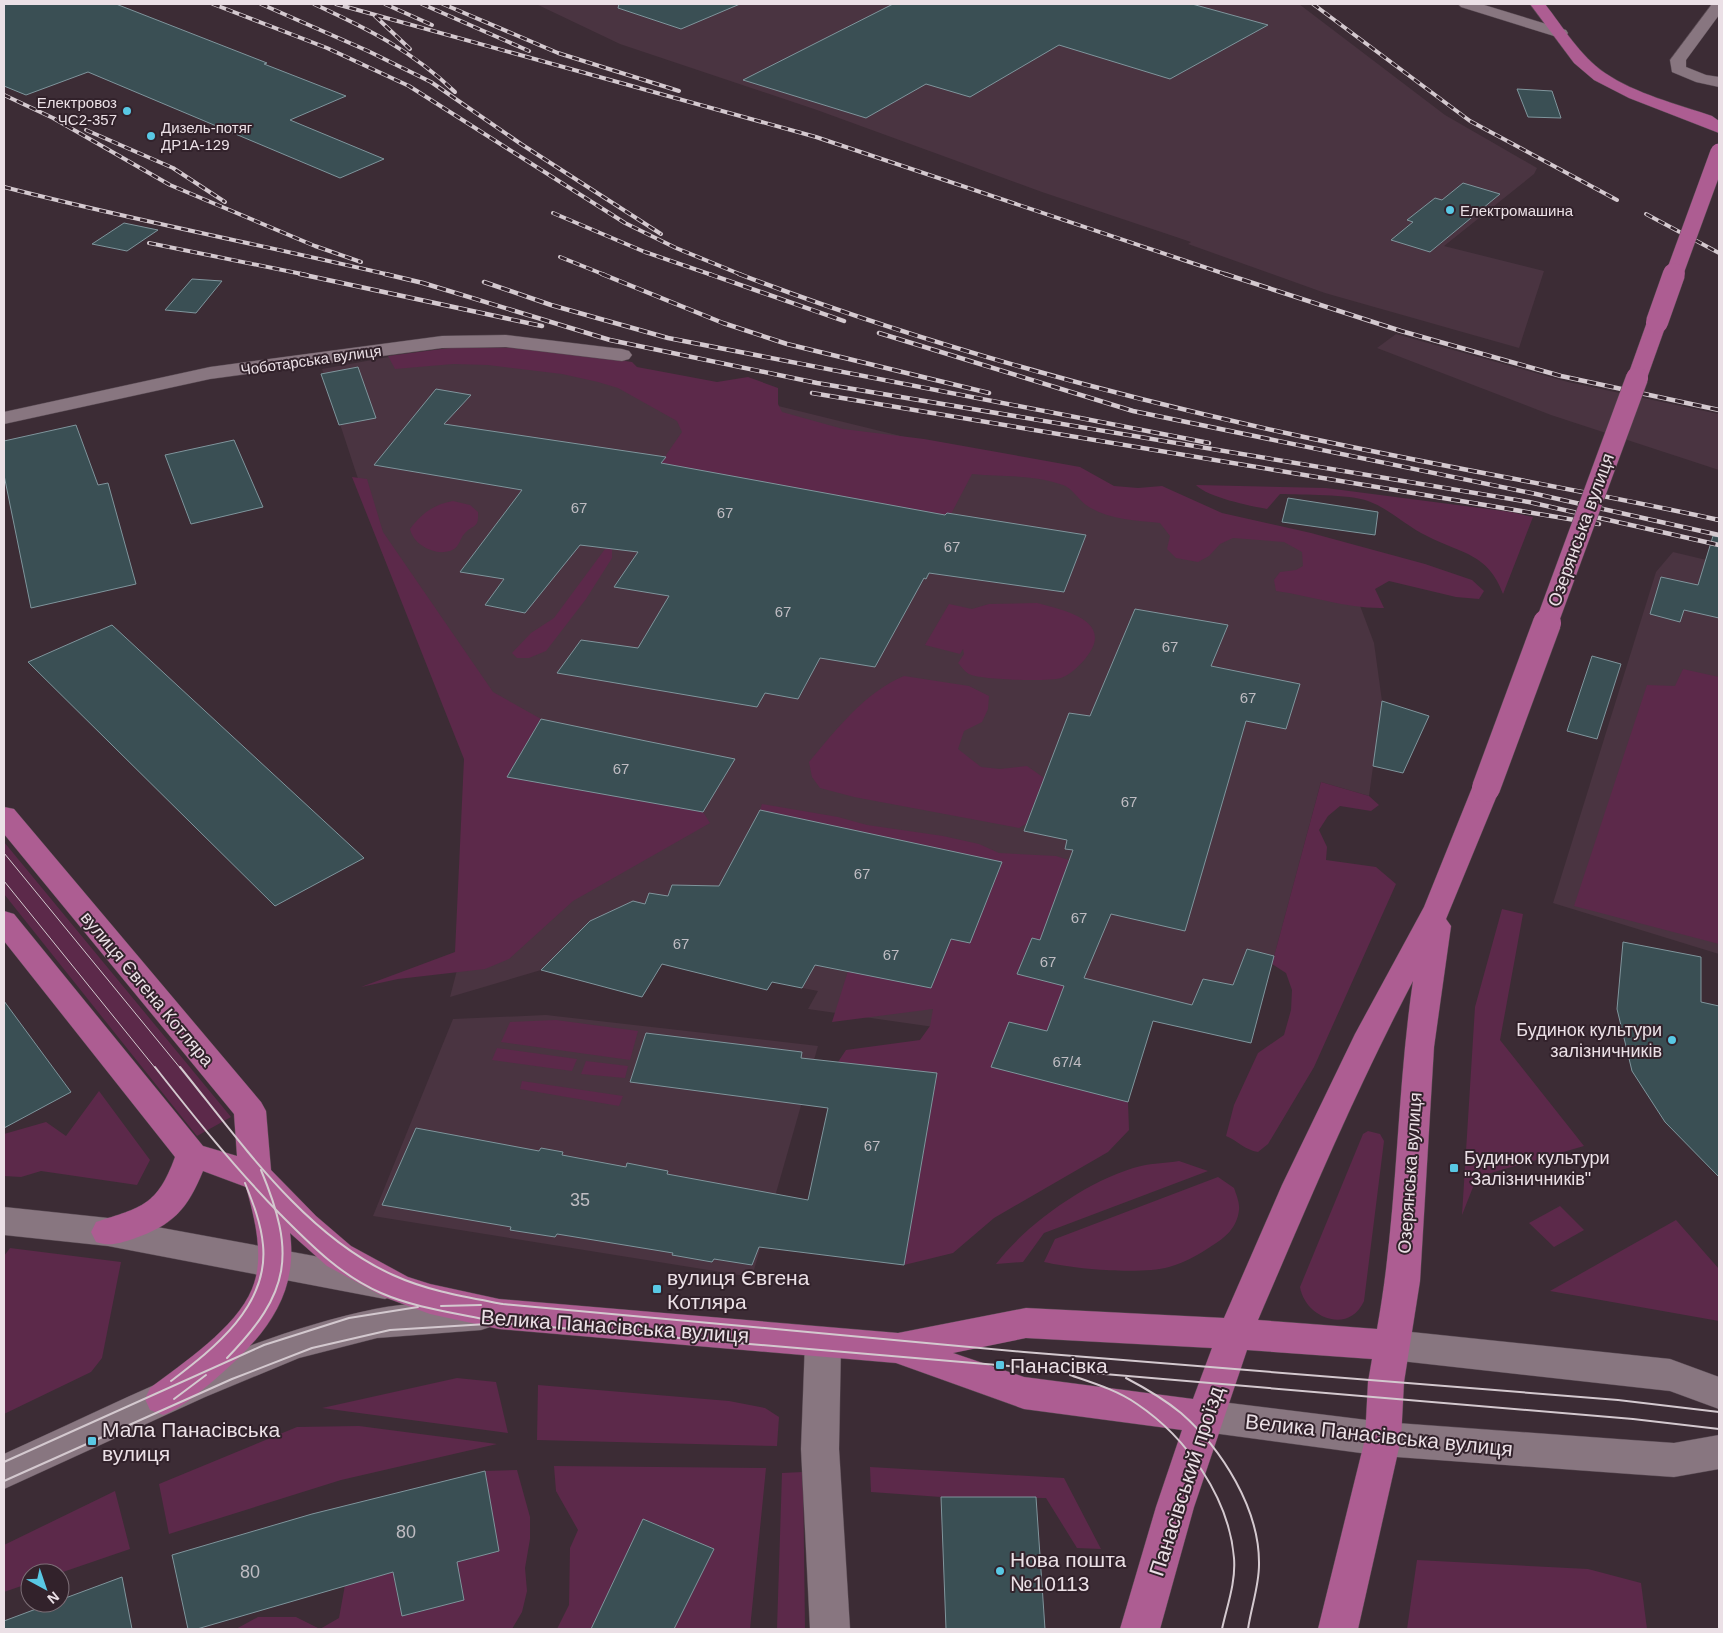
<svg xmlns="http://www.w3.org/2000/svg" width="1723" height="1633" font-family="Helvetica,sans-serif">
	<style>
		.built { fill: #4a3441 }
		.green { fill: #5c294a }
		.building { fill: #3a4f54; stroke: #7f959c }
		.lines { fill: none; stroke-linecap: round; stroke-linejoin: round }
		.minor-casing { stroke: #574951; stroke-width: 1 }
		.major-casing { stroke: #574951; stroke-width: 1 }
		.minor { fill: #887680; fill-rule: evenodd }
		.major { fill: #ad5d92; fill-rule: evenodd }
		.tram-far1 { stroke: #d4c9cf; stroke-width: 1 }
		.tram { stroke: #d4c9cf; stroke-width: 2 }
		.rail-far1-casing { stroke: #d4c9cf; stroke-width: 4 }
		.rail-casing { stroke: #d4c9cf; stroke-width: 4.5 }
		.rail-far1 { stroke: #32222b; stroke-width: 2.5; stroke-dasharray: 7; stroke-linecap: butt }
		.rail { stroke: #32222b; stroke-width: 3; stroke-dasharray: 9; stroke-linecap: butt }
		.major-bridge-far2-casing { stroke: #574951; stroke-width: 18; stroke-linecap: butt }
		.major-bridge-far1-casing { stroke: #574951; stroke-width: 23; stroke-linecap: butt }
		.major-bridge-casing { stroke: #574951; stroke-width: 29; stroke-linecap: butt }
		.major-bridge-far2 { stroke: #ad5d92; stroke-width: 17 }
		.major-bridge-far1 { stroke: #ad5d92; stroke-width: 22 }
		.major-bridge { stroke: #ad5d92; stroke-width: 28 }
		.poi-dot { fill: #59c8e4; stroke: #32222b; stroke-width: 2 }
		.labels { text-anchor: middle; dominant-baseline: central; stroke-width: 4; stroke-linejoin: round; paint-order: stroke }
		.far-poi-label { font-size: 15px; fill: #ebe0e6; stroke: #32222b; text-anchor: start }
		.far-street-label { font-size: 15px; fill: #ebe0e6; stroke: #32222b }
		.number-label { font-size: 15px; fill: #bfbcc2 }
		.street-label { font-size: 18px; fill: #ebe0e6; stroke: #32222b }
		.poi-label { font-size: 18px; fill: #ebe0e6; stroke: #32222b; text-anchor: end }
		.near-number-label { font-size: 18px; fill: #bfbcc2 }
		.near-poi-label { font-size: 21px; fill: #ebe0e6; stroke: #32222b; text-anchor: start }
		.near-street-label { font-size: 21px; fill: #ebe0e6; stroke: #32222b }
	</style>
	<rect width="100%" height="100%" fill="#3c2c35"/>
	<g class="built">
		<polygon points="536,4 1299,4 1445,115 1537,168 1534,174 1444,246 1544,271 1519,348 1325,293 1188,244 1191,242 1042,192 817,110 620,44"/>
		<polygon points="1396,334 1568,382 1719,414 1719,470 1551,415 1377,348"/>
		<polygon points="559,352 1320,539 1356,595 1374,643 1382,701 1369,796 1321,782 1251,1043 966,978 948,1029 808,1009 818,991 772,982 767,990 662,964 642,997 541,970 450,997 463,947 474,760 382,552 322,369 394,356"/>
		<polygon points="1673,552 1719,563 1719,954 1553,903 1656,572"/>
		<polygon points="546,1015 818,1046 752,1277 373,1216 453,1019"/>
	</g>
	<g class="green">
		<path d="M457,347L542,348L632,362L637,367L717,382L748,377L778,388V404L782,412L843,429L924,439L1080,467L1114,486L1138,488L1162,486L1222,513L1311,533L1425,564L1472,580L1484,591L1479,599L1456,597L1389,581L1375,589L1384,608C1348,609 1312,596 1276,591L1274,580L1280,572L1296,570L1303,566L1302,552L1284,542L1233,538L1220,544L1209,556L1198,562L1176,558L1167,549L1170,536L1160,523C1134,520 1108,520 1086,505C1078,499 1072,488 1063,485C1033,474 1002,477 972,474L951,514L945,515L612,533L682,432L677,421L618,388L598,382L562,374L488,365L453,364L395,369L388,356Z"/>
		<polygon points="352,477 367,479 383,532 493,692 541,719 508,776 703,812 710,823 573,901 509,959 485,969 398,979 361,987 455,952 464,759"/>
		<path d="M1196,485L1326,488L1511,512L1533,517L1503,594C1488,553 1462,554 1427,536C1406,526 1390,509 1368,501C1349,494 1302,495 1280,494L1267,509C1250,506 1207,497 1196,485Z"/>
		<path d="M453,501L470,505L478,512C479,529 473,524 465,533C459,539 460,548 450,551C434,556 413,544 410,529C421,514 434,504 453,501Z"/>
		<polygon points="608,545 612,548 612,558 586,599 546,651 529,658 517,658 512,653 531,633 554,618"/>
		<path d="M1037,603C1064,610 1117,621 1085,659C1079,666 1070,675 1061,678C1048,682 981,680 969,674C965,672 961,666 958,663L964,654L963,649L960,654L925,645L949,604L972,609L989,604Z"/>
		<polygon points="1683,669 1719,677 1719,944 1574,906 1647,685 1675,686"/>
		<path d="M904,676L969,686L989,696L988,709L982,722L964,731L958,749L981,767L1000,769L1027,766L1044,778L1026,824L1019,828L854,797L820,788L812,777L809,762C836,730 865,692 904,676Z"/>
		<path d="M1321,782L1369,796L1379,805L1371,811L1340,806L1328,816L1319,830L1327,847L1326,860L1376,867L1396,884L1314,1067L1268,1144L1258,1152C1245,1150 1238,1141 1226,1136L1234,1105L1258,1053L1284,1035L1291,1010L1292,990L1286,973L1272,964Z"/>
		<polygon points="762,804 838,817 867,825 943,836 979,844 999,853 1056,856 1075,862 1040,940 1032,938 1017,974 1064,986 1059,1000 1102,1045 1010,1022 992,1067 1128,1102 1129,1130 1108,1152 994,1218 953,1253 904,1265 937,1074 838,1062 846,1050 920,1040 930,1026 933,1009 832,1022 848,971 931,987 951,939 970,943 1002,863 760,810"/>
		<polygon points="4,842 231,1117 197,1136 4,894"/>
		<polygon points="1502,909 1523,914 1500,1040 1584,1146 1477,1177 1462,1215 1475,1007"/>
		<polygon points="556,1020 638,1031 630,1060 501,1042 510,1022"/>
		<polygon points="497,1048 577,1059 572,1071 492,1060"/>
		<polygon points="586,1061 628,1066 625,1078 581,1074"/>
		<polygon points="522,1081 623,1096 619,1106 520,1089"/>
		<polygon points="99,1091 150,1160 137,1185 41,1171 21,1177 4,1176 4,1134 46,1122 66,1136"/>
		<path d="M1368,1131L1380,1134L1384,1141L1364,1301C1349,1335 1305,1318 1300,1287L1363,1134Z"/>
		<path d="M1179,1161L1208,1171L1044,1233L1023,1262L996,1264C1027,1223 1091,1178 1141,1166C1153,1163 1167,1163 1179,1161Z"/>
		<path d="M1218,1177L1234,1188C1236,1194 1240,1203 1239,1210C1237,1228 1225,1238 1210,1247C1198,1255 1184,1263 1169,1267C1140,1275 1074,1269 1044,1262L1055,1239Z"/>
		<polygon points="1560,1206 1584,1230 1554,1247 1529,1223"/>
		<polygon points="1676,1220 1719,1269 1719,1321 1550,1291"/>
		<polygon points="10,1248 121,1262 102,1358 91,1372 4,1414 4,1256"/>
		<polygon points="457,1378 496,1382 508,1433 322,1408"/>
		<polygon points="538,1385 729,1401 765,1408 779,1417 777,1446 537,1440"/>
		<polygon points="359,1426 497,1444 341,1480 169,1534 159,1484 297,1427"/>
		<polygon points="554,1466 766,1468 750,1629 674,1629 714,1549 644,1519 591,1629 557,1629 569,1605 570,1548 578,1530 556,1491"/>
		<polygon points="870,1467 1064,1478 1101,1549 1077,1548 1046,1498 941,1497 871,1492"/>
		<polygon points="517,1470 530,1517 530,1539 525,1568 527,1591 522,1612 512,1629 236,1629 258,1617 296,1617 320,1629 339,1618 345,1585 393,1572 402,1616 464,1600 457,1562 499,1551 485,1471"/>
		<polygon points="803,1472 805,1629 777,1629 782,1473"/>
		<polygon points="115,1491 130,1549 60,1573 30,1573 30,1583 4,1592 4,1545"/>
		<polygon points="1417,1560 1588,1569 1641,1583 1647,1629 1407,1629"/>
	</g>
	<g class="building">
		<polygon points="4,4 116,4 267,63 264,64 346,96 290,120 384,159 340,178 88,72 26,95 4,86"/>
		<polygon points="619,4 740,4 681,29 618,8"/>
		<polygon points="893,4 1192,4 1268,25 1170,79 1059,45 970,97 926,84 866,118 743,80"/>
		<polygon points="1517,89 1552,91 1561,118 1528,117"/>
		<polygon points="1463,183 1500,194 1430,252 1391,240 1413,222 1407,220 1435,198 1442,200"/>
		<polygon points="124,223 158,230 127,251 92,244"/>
		<polygon points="192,279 222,281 196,313 165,310"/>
		<polygon points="358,367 376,418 339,425 321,374"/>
		<polygon points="436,389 471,395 444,424 666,457 661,463 945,515 947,513 1086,535 1064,592 929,573 926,579 924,578 875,667 820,658 798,699 765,693 757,707 557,673 581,640 638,648 669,596 614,587 638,552 580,545 525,613 485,605 504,579 460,572 522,490 374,465"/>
		<polygon points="76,425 98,485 108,483 136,584 31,608 4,475 4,441"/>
		<polygon points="234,440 263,507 191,524 165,455"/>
		<polygon points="1288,498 1378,512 1375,535 1282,522"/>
		<polygon points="1713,536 1719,537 1719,618 1684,610 1680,622 1650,614 1661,577 1698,585"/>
		<polygon points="1135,609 1228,625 1211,666 1300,684 1286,729 1246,721 1185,931 1111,914 1084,978 1192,1005 1203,979 1233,985 1247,949 1274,956 1251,1043 1153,1021 1128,1102 991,1067 1009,1022 1047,1031 1064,986 1017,974 1032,938 1040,940 1073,850 1065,849 1067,840 1024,831 1069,713 1090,716"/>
		<polygon points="112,625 364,858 275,906 28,662"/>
		<polygon points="1592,656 1621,664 1597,739 1567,731"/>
		<polygon points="1382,701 1429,716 1403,773 1373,766"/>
		<polygon points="541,719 646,741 735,759 703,812 507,777"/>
		<polygon points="760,810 1002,862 970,943 951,939 931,988 815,965 802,988 772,982 767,990 662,964 642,997 541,970 590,921 633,901 645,904 649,893 668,896 672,885 719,886"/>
		<polygon points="1623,942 1701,957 1701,1002 1719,1006 1719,1177 1665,1122 1632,1071 1617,1009"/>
		<polygon points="4,1001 71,1092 4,1128"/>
		<polygon points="646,1033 802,1052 801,1058 937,1073 904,1265 759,1247 752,1265 714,1259 712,1262 672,1255 673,1253 557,1234 555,1237 510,1230 511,1227 382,1205 416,1128 539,1151 541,1148 563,1152 562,1155 626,1167 627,1163 668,1171 667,1174 808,1200 828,1108 630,1082"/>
		<polygon points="485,1471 499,1551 457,1562 464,1600 402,1616 393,1572 197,1629 188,1629 172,1555 312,1514"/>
		<polygon points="941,1497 1036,1497 1045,1629 946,1629"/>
		<polygon points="643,1519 714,1549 674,1629 591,1629"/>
		<polygon points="122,1577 132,1629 4,1629 4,1621 52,1603 60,1603 60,1600"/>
	</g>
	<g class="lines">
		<g class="minor-casing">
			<g id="minor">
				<polygon points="1458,4 1481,4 1566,30 1568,33 1566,36 1554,36 1461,7"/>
				<polygon points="1712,4 1719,4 1719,15 1686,60 1686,67 1706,75 1719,77 1719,87 1696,82 1672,72 1670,60"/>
				<polygon points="506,335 622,349 629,351 632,355 629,359 622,361 506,347 442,348 210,379 4,424 4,412 210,367 442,336"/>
				<polygon points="4,1207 108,1218 385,1269 397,1274 402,1284 397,1294 385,1299 108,1246 4,1235"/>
				<path d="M481,1300L493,1304L499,1315L493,1326L481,1330L377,1338L299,1358L205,1397L4,1489V1454C124,1400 245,1336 375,1309C408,1302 447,1303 481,1300Z"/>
				<polygon points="823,1327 836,1331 841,1342 839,1449 850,1629 810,1629 801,1449 805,1342 810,1331"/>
				<polygon points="1392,1330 1670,1359 1719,1377 1719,1409 1670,1391 1392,1360 1379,1356 1374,1345 1379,1334"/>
				<polygon points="1205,1400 1383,1422 1631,1440 1674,1443 1719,1435 1719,1469 1674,1477 1631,1474 1383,1456 1205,1432 1192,1427 1187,1416 1192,1405"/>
			</g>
		</g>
		<g class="major-casing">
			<g id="major">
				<path d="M1530,4H1545C1563,27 1580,56 1605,73C1636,94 1677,104 1712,116L1719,121V133L1629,98L1594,80L1574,63Z"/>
				<polygon points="1657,316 1664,318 1667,322 1647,378 1644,382 1637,384 1630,382 1627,378 1647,322 1650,318"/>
				<path d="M1486,779L1496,782L1500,788L1446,919L1451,926L1434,1047L1420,1281L1404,1382L1401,1439L1358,1629H1318L1365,1439L1368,1382L1372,1359L1247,1350L1194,1507L1160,1629H1120L1156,1507L1182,1430L1024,1409L896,1363L499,1329L430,1314L384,1297L327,1266L290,1233C299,1299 260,1341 213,1381C197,1394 182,1408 163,1415L150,1410L145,1399L150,1388C183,1363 236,1328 252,1289C265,1258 255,1219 246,1187L203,1171C187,1210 173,1225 133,1239C120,1243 110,1247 96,1242L91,1232L96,1222C142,1207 157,1206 175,1157L4,941V911L14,914L203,1146L237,1156L234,1114L4,834V807L14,809L261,1102L266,1111L271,1170L316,1216L351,1246L408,1277L430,1284L499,1299L898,1333L1026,1308L1224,1318L1282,1185L1355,1034L1424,907L1472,788L1476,782ZM1413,981C1396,1096 1398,1214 1377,1329L1258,1320C1307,1206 1355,1091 1413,981ZM1026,1338L1212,1348L1193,1399L1024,1377L953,1353Z"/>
			</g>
		</g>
		<use href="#minor" class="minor"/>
		<use href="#major" class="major"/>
		<g class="tram-far1">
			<polyline points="4,853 181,1069"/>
			<polyline points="4,881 156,1069"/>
		</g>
		<g class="tram">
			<path d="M155,1067C195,1118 235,1168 280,1214C311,1245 340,1275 381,1293C413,1307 449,1312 483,1319"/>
			<path d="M180,1067C240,1141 304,1235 393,1275C428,1291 466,1297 503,1304L1024,1352L1618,1400L1719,1412"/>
			<polyline points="441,1306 481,1305"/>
			<path d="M227,1358C291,1292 296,1254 261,1170"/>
			<path d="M1070,1375C1093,1383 1117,1390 1137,1404C1186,1437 1229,1497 1234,1558C1236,1582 1227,1606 1222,1629"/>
			<path d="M1126,1378C1145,1388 1164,1399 1181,1413C1222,1449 1260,1509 1259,1565C1259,1586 1251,1608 1248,1629"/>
			<path d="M171,1381C214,1348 269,1306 263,1245C261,1223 253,1203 245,1183"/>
			<polyline points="174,1399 206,1375"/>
			<polyline points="4,1462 264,1345 349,1318 418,1307"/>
			<polyline points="4,1481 232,1379 312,1348 390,1330 503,1323 1633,1419 1719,1429"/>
		</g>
		<g class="rail-far1-casing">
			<g id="rail-far1">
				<polyline points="213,4 327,48 409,86 625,223 676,248 742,275"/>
				<polyline points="261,4 368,51 431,82 521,144 661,234"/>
				<path d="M314,4C368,29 411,50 455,92"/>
				<polyline points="336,4 816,137 1228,275"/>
				<polyline points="385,4 432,25"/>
				<polyline points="422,4 529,51"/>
				<polyline points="443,4 558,53 679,91"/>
				<polyline points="1313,4 1470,121 1617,200"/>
				<polyline points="375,16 410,49"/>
				<polyline points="4,95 53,118 170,185 315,246 361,262"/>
				<polyline points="86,130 173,168 225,202"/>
				<path d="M4,187C132,220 262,245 390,275"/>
				<polyline points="553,213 645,252 712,275"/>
				<polyline points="1646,214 1719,253"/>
				<polyline points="149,243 307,275"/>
				<polyline points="560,257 605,275"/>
			</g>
		</g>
		<g class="rail-casing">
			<g id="rail">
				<polyline points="300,274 542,326"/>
				<polyline points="385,274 423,283 610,340 817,383 1529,502 1719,545"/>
				<polyline points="602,274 723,323 787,344 989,393"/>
				<polyline points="709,274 844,321"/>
				<path d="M739,274C920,343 1106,394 1295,435C1436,466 1578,489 1719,520"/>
				<polyline points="1225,274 1401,331 1561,376 1719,410"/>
				<polyline points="484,282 551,305 668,338 1209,443"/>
				<polyline points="879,333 1133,411 1536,494 1719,535"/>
				<polyline points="812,393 1599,524"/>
			</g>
		</g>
		<use href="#rail-far1" class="rail-far1"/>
		<use href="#rail" class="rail"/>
		<g class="major-bridge-far2-casing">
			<polyline id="major-bridge-far2" points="1674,275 1719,152"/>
		</g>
		<g class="major-bridge-far1-casing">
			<g id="major-bridge-far1">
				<polyline points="1657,322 1674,274"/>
				<polyline points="1546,625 1637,378"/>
			</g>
		</g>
		<g class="major-bridge-casing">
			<polyline id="major-bridge" points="1486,788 1547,623"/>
		</g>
		<use href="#major-bridge-far2" class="major-bridge-far2"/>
		<use href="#major-bridge-far1" class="major-bridge-far1"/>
		<use href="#major-bridge" class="major-bridge"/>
	</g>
	<g class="poi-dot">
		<circle cx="127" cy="111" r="5"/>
		<circle cx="151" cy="136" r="5"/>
		<circle cx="1450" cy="210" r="5"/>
		<circle cx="1672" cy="1040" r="5"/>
		<rect x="1449" y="1163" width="10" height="10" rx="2.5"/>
		<rect x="652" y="1284" width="10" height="10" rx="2.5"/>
		<rect x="995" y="1360" width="10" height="10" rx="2.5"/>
		<rect x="87" y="1436" width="10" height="10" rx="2.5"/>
		<circle cx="1000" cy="1571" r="5"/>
	</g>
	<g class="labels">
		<g class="far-poi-label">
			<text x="117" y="102" text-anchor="end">Електровоз<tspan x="117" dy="17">ЧС2-357</tspan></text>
			<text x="161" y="127">Дизель-потяг<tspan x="161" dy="17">ДР1А-129</tspan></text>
			<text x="1460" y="210">Електромашина</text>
		</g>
		<g class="far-street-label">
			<text transform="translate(311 360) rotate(-8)">Чоботарська вулиця</text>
		</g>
		<g class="number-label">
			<text x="579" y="507">67</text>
			<text x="725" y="512">67</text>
			<text x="952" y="546">67</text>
			<text x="783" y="611">67</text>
			<text x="1170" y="646">67</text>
			<text x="1248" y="697">67</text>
			<text x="621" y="768">67</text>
			<text x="1129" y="801">67</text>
			<text x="862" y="873">67</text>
			<text x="1079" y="917">67</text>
			<text x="681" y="943">67</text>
			<text x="891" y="954">67</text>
			<text x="1048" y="961">67</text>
			<text x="1067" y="1061">67/4</text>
			<text x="872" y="1145">67</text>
		</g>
		<g class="street-label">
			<text transform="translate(1581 530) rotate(-70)">Озерянська вулиця</text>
			<text transform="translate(147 989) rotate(50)">вулиця Євгена Котляра</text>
			<text transform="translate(1410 1173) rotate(-86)">Озерянська вулиця</text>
		</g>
		<g class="poi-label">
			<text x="1662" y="1030">Будинок культури<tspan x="1662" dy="21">залізничників</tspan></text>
			<text x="1464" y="1158" text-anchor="start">Будинок культури<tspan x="1464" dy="21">"Залізничників"</tspan></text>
		</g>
		<g class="near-number-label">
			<text x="580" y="1200">35</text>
			<text x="406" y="1532">80</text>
			<text x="250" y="1572">80</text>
		</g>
		<g class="near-poi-label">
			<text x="667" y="1277">вулиця Євгена<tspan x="667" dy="24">Котляра</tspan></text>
			<text x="1010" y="1365">Панасівка</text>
			<text x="102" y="1429">Мала Панасівська<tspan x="102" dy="24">вулиця</tspan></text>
			<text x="1010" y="1559">Нова пошта<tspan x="1010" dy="24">№10113</tspan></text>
		</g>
		<g class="near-street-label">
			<text transform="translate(615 1326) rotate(4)">Велика Панасівська вулиця</text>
			<text transform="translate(1379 1435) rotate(6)">Велика Панасівська вулиця</text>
			<text transform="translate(1186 1481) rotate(-72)">Панасівський проїзд</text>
		</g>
	</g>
	<rect width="1723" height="1633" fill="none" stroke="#ebe0e6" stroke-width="10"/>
	<g transform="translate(45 1588) rotate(140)"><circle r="24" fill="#32222b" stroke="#7c6e76"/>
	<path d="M0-4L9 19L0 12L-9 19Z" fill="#59c8e4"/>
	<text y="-8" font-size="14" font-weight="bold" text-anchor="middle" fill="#ebe0e6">N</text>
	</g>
</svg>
